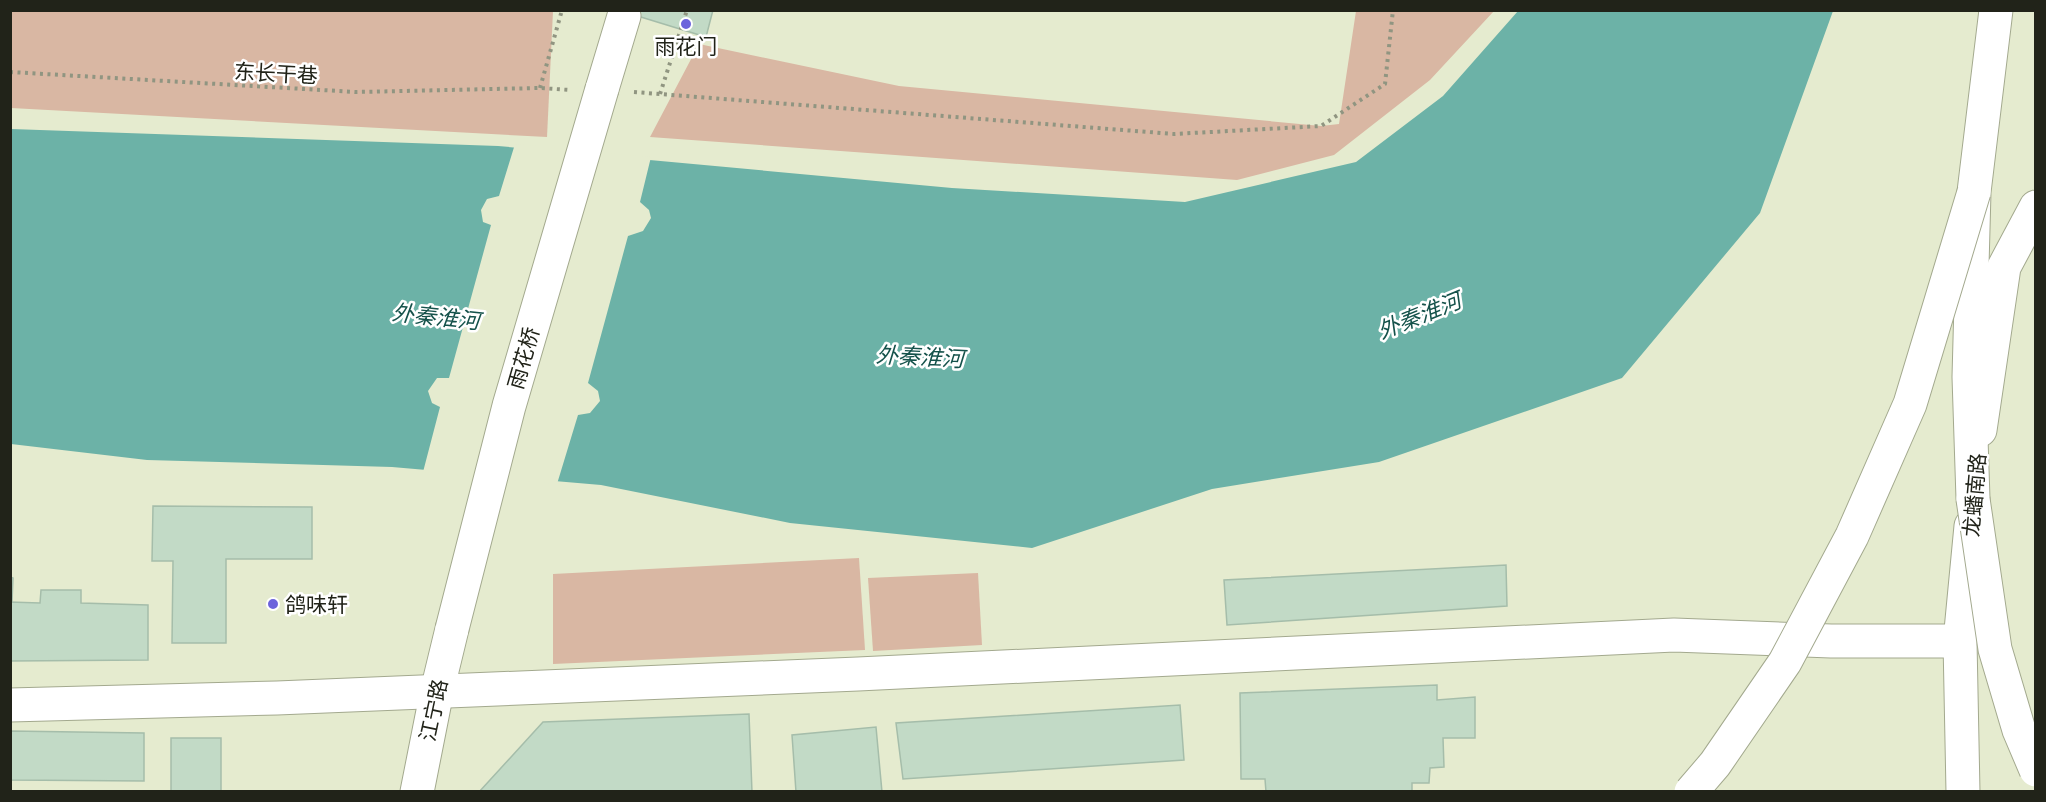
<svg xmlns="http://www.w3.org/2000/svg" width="2046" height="802" font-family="'IBM Plex Sans','Noto Sans SC',sans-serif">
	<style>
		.green { fill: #d9b7a3 }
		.water { fill: #6cb2a7 }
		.pier { fill: #e5ebcf }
		.building { fill: #c2dac6; stroke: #a5bdaa; stroke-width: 1.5 }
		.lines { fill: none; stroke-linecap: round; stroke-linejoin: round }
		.minor-casing { stroke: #a3a98e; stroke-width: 35 }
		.major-casing { stroke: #a3a98e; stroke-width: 35 }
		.highway-casing { stroke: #a3a98e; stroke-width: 35 }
		.path { stroke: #909581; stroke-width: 4; stroke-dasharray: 3 4.5; stroke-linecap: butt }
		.minor { stroke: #fff; stroke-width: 33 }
		.major { stroke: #fff; stroke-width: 33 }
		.highway { stroke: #fff; stroke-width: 33 }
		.minor-bridge-casing { stroke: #a3a98e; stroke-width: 35; stroke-linecap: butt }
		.highway-bridge-casing { stroke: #a3a98e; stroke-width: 35; stroke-linecap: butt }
		.minor-bridge { stroke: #fff; stroke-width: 33 }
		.highway-bridge { stroke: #fff; stroke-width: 33 }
		.poi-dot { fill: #6c63dc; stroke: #fff; stroke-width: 2 }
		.labels { text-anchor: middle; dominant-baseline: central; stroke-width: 5; stroke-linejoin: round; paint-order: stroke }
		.poi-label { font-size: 21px; fill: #212319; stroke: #fff }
		.street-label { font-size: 21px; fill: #212319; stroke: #fff }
		.water-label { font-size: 22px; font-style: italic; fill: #15524b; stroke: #fff }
	</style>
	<rect width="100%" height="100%" fill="#e5ebcf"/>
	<g class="green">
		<polygon points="10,11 553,11 547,137 11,108"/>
		<polygon points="1356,11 1494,11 1430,80 1334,155 1237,180 650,137 699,44 899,86 1321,126 1339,124"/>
		<polygon points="859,558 865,650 553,664 553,574"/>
		<polygon points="978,573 982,645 873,651 868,578"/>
	</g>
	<polygon class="water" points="1518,11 1833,11 1760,213 1622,378 1379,462 1212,489 1032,548 790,523 601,485 392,467 147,460 11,444 11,129 498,146 952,188 1185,202 1356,162 1443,96"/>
	<polygon class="pier" points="515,144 651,157 640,202 649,210 651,218 643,231 628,236 588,383 598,391 600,401 590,413 578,415 557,484 423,472 440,407 432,403 428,391 437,378 449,378 491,225 483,222 481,210 487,199 499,196"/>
	<g class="building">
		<polygon points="618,10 713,10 706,37"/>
		<polygon points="153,506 312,507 312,559 226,559 226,643 172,643 173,561 152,561"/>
		<polygon points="1506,565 1507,606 1227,625 1224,580"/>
		<polygon points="10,577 13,578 12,602 10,602"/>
		<polygon points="41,590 81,590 81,603 148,605 148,660 10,661 10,602 40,603"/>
		<polygon points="1437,685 1437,700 1475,697 1475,738 1443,738 1444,767 1430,768 1429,783 1412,783 1412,792 1266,792 1265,779 1241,779 1240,693"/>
		<polygon points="1180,705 1184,760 903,779 896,723"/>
		<polygon points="749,714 752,792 479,792 543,722"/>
		<polygon points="876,727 882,792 796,792 792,735"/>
		<polygon points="10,731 144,733 144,781 10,780"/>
		<rect x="171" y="738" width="50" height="54"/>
	</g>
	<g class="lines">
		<g class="minor-casing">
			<g id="minor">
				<polyline points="602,89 624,16"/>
				<polyline points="10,705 277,698 858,674 1674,635 1831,641 1960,641"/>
				<polyline points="417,792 437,691 452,629"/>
			</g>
		</g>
		<g class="major-casing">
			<g id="major">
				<polyline points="1980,430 2004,267 2036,207"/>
				<polyline points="1963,792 1960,641 1971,526"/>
			</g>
		</g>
		<g class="highway-casing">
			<polyline id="highway" points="1973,499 1969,377 1974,192 1996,10"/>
		</g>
		<g class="path">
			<polyline points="10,72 356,92 540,88 570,90"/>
			<polyline points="540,88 562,10"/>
			<polyline points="634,92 1174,134 1321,126 1385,84 1393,10"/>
			<polyline points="660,94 687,10"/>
		</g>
		<use href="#minor" class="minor"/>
		<use href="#major" class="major"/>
		<use href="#highway" class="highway"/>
		<g class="minor-bridge-casing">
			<polyline id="minor-bridge" points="452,629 509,406 602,89"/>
		</g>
		<g class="highway-bridge-casing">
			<g id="highway-bridge">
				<polyline points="1973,499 1995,649 2019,730 2036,770"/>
				<polyline points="1691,792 1715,764 1785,662 1852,536 1910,404 1974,192"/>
			</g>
		</g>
		<use href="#minor-bridge" class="minor-bridge"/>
		<use href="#highway-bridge" class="highway-bridge"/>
	</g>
	<g class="poi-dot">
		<circle cx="686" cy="24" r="6"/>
		<circle cx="273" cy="604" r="6"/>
	</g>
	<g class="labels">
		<g class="poi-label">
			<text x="686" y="46">雨花门</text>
			<text x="285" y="604" text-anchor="start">鸽味轩</text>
		</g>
		<g class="street-label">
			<text transform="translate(276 73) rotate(3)">东长干巷</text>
			<text transform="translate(523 358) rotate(-74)">雨花桥</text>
			<text transform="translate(1974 495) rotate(-85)">龙蟠南路</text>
			<text transform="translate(433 710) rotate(-78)">江宁路</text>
		</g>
		<g class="water-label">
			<text transform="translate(1419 315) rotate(-22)">外秦淮河</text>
			<text transform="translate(436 316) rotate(6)">外秦淮河</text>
			<text transform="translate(920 356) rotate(3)">外秦淮河</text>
		</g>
	</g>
	<rect width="2046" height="802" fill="none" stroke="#212319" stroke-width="24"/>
</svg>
